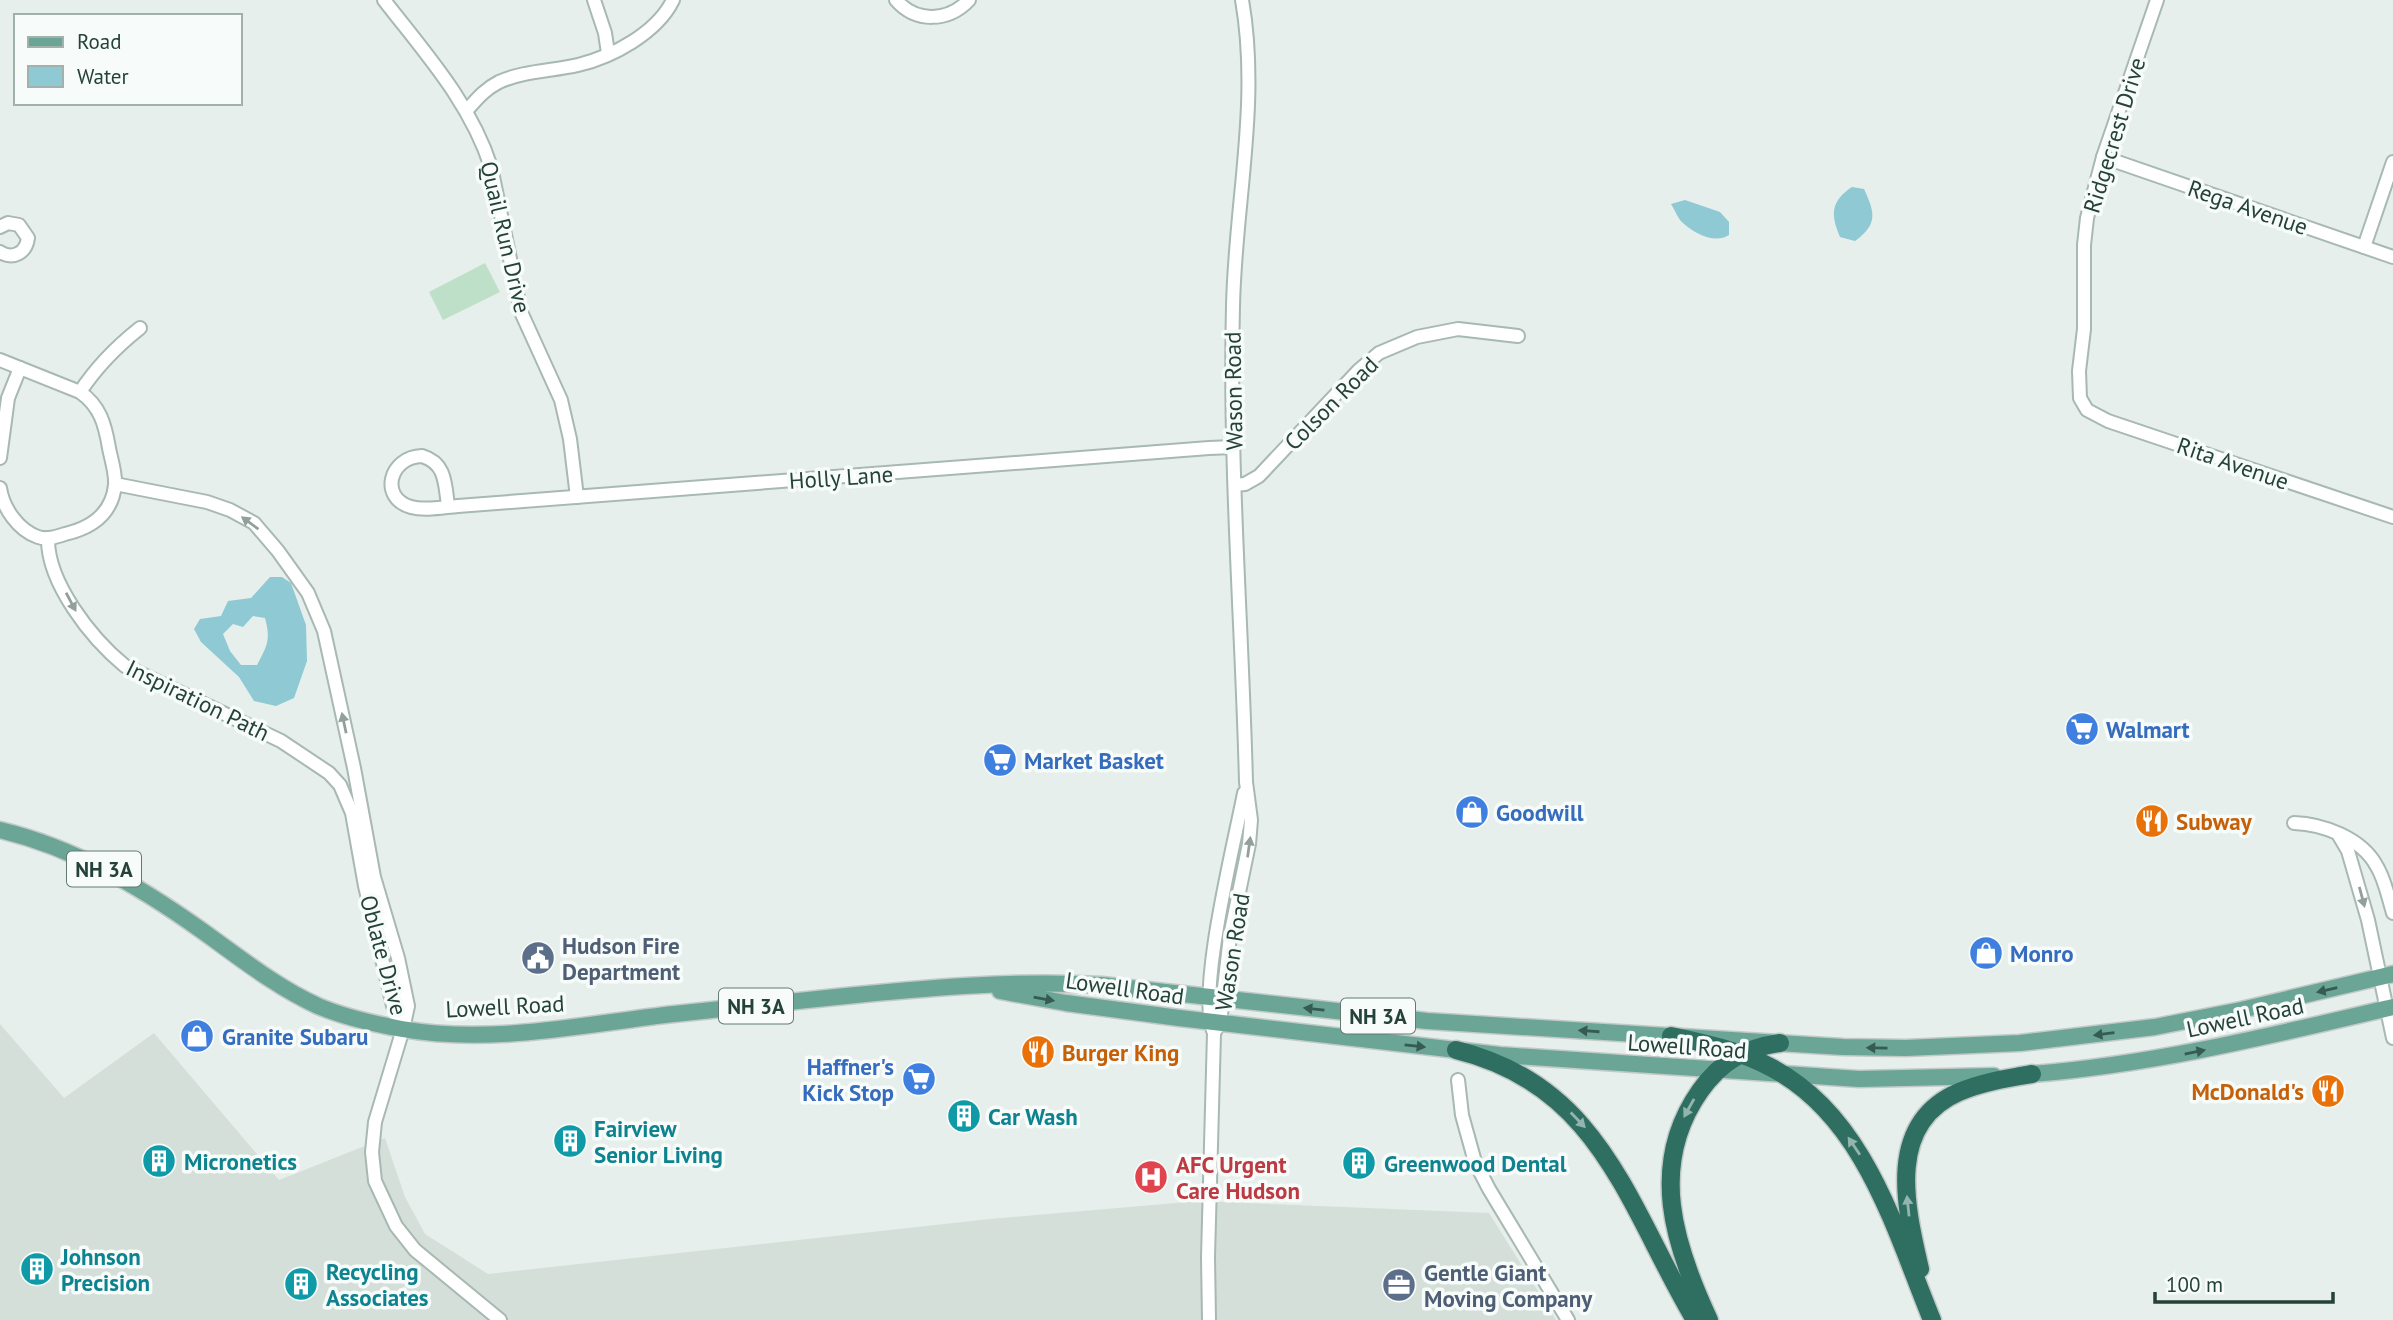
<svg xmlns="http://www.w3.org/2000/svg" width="2393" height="1320" font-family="'PT Sans',sans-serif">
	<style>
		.built { fill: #d4dfda }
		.green { fill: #bfe0c8 }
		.water { fill: #8ec9d4; fill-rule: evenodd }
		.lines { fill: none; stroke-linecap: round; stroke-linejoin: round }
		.minor-casing { stroke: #a8b8b2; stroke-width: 16 }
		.major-casing { stroke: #c2cac8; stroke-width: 19 }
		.highway-casing { stroke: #c2cac8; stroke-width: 21 }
		.minor { stroke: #fff; stroke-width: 12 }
		.major { stroke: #6aa596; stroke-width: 16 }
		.highway { stroke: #2f6f62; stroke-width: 18 }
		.oneway { fill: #92a09c }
		.oneway2 { fill: #365b51 }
		.oneway3 { fill: #93b5ae }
		.labels { text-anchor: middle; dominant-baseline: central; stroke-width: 7; stroke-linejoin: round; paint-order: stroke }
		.shield { fill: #f7fbf9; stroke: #637a73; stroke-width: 2 }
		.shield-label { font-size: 21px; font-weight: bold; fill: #24423a }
		.street-label { font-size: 23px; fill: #24423a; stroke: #f7fbf9 }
		.shop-label { font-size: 23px; font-weight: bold; fill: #366cbe; stroke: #f7fbf9; text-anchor: start }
		.food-label { font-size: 23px; font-weight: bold; fill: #c56008; stroke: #f7fbf9; text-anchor: start }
		.service-label { font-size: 23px; font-weight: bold; fill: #4e5e75; stroke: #f7fbf9; text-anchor: start }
		.culture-label { font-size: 23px; font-weight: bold; fill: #0d838f; stroke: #f7fbf9; text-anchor: start }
		.health-label { font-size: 23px; font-weight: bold; fill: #be3a42; stroke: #f7fbf9; text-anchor: start }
	</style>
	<rect width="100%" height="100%" fill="#e6efeb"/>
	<polygon class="built" points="0,1024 64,1098 154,1033 279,1180 385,1138 405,1197 425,1234 488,1274 990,1219 1199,1201 1489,1213 1556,1320 0,1320"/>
	<polygon class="green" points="485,263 500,292 443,320 429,292"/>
	<g class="water">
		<path d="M1852,187L1864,189C1875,213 1878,224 1855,241L1840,237C1830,214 1831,201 1852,187Z"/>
		<path d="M1685,200L1720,212L1729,222V235C1715,244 1695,234 1683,223C1678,219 1675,210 1671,204Z"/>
		<path d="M270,577H282L291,583L306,625L307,661L294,698L276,706L254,701L239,677L201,642L194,629L200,619L221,616L228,601L251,598ZM253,616L265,618C271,640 267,646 257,665H241L230,651L223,634L233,624L243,627Z"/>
	</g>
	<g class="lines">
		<g class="minor-casing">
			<g id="minor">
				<path d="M384,0C425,53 470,102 491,167L521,312L561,400L570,439L577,497"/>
				<polyline points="594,0 605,33 608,53"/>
				<path d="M896,0C916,23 948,22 969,0"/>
				<polyline points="2157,0 2103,157 2087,218 2084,245 2084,329 2079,371 2080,398 2087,410 2108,421 2393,517"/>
				<path d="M467,110C477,99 485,89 499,82C523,71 552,71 578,65C612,57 657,33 673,0"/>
				<polyline points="2103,157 2393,257"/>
				<path d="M0,227L8,223L19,225L28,238C26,253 13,260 0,252"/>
				<polyline points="2364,247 2393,162"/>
				<path d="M0,360L80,392C100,406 105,424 109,448C111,459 116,473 115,485C112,514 91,528 65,534C56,537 47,540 38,537C18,530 3,508 0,488"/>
				<path d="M80,392C97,366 116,347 140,328"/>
				<polyline points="0,458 8,398 20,368"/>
				<polyline points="115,484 207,502 230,510 254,523 278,551 308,593 324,631 354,768 374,877 398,958 408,1006 403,1029 375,1122 372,1152 375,1181 396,1226 415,1250 500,1320"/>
				<polyline points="1235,485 1245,484 1259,476 1359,370 1379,353 1417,337 1458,329 1518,336"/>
				<path d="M448,506C445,484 446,463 422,456C389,457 379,498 411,507C425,511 444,507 458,506C709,488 959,468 1209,448L1234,447"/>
				<path d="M48,538C47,583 92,639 125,666L281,741L329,773L340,785L352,813L365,886L393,1006L403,1028"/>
				<path d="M2294,823C2323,824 2361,838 2376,865C2385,879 2388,897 2393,913"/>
				<polyline points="2338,834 2348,851 2368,920 2393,1038"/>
				<path d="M1214,1033L1220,1023L1230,936L1249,844L1251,820L1246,782C1242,623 1229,465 1233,306C1235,204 1260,102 1242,0"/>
				<polyline points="1458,1080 1462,1115 1475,1162 1489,1189 1568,1320"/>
				<path d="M1209,1320L1208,1257L1214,1033C1196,994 1235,841 1244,793"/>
			</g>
		</g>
		<g class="major-casing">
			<g id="major">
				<path d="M0,830C75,848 139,886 201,930C239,957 276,987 318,1006C344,1017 375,1024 402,1029C492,1045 585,1024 674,1014C728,1008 782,1003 836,997C924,988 1013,980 1102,985L1427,1021L1843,1047L1906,1048L2020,1043L2155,1027L2241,1010L2393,974"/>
				<polyline points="1000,991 1066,1003 1179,1018 1500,1055 1859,1079 1994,1076"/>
				<path d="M2020,1075C2147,1066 2270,1036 2393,1007"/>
			</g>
		</g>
		<g class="highway-casing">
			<g id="highway">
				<path d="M1671,1036C1705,1043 1741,1051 1772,1068C1865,1117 1895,1230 1932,1320"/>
				<path d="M1456,1050C1601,1085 1628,1207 1695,1320"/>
				<path d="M1920,1269C1906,1208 1885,1124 1959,1092C1982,1082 2008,1078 2032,1074"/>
				<path d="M1709,1320C1674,1245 1648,1165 1700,1091C1721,1061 1745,1048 1780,1043"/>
			</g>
		</g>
		<use href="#minor" class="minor"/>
		<use href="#major" class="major"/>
		<use href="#highway" class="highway"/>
	</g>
	<defs><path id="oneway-solid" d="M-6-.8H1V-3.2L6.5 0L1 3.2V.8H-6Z" transform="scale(1.75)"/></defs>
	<g class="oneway">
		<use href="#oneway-solid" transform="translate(250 523) rotate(-144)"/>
		<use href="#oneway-solid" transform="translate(71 602) rotate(62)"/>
		<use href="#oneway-solid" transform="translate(344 723) rotate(-102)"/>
		<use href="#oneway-solid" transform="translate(1249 847) rotate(-82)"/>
		<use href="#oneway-solid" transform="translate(2362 897) rotate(75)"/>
	</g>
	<g class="oneway2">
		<use href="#oneway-solid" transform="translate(2327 990) rotate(167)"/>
		<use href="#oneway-solid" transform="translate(1044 999) rotate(10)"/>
		<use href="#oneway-solid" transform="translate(1314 1009) rotate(-174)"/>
		<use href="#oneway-solid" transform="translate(1589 1031) rotate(-176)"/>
		<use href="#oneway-solid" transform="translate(2104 1034) rotate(173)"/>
		<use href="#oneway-solid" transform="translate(1415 1046) rotate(6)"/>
		<use href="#oneway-solid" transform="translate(1877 1048) rotate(-179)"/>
		<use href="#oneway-solid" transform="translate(2195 1052) rotate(-11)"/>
	</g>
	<g class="oneway3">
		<use href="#oneway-solid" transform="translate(1689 1108) rotate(119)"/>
		<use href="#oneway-solid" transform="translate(1578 1120) rotate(46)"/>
		<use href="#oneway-solid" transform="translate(1854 1146) rotate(-124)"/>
		<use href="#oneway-solid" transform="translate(1908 1206) rotate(-96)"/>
	</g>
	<defs>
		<g id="supermarket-disc" transform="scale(1.75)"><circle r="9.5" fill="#3f7fe0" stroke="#f7fbf9"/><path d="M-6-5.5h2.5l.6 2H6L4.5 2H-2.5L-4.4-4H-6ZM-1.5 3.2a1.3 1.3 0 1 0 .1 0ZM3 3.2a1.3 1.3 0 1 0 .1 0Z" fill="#fff"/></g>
		<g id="shop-disc" transform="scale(1.75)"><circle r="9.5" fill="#3f7fe0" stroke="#f7fbf9"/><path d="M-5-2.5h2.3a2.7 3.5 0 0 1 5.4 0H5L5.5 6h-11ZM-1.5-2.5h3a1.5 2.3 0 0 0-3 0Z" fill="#fff"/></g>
		<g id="restaurant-disc" transform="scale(1.75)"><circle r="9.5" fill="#e8710a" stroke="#f7fbf9"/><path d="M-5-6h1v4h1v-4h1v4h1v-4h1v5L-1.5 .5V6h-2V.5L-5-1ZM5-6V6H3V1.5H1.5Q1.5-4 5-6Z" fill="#fff"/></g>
		<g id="civic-disc" transform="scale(1.75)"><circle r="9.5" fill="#5c6f8a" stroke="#f7fbf9"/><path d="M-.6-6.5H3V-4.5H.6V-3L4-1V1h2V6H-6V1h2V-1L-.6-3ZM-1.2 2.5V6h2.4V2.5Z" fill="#fff"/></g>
		<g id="building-disc" transform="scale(1.75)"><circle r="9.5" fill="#0f9aa8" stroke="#f7fbf9"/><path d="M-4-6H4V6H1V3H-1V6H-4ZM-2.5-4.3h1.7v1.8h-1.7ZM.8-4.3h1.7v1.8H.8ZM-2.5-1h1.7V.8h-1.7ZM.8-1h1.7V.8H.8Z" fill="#fff"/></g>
		<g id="hospital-disc" transform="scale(1.75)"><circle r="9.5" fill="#e0444e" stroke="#f7fbf9"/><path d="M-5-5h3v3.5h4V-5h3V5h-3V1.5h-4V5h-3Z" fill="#fff"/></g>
		<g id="office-disc" transform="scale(1.75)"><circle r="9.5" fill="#5c6f8a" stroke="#f7fbf9"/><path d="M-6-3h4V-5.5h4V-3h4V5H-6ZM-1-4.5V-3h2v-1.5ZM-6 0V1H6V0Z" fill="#fff"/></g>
	</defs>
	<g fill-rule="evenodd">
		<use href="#supermarket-disc" x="2082" y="729"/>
		<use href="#supermarket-disc" x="1000" y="760"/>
		<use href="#shop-disc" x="1472" y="812"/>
		<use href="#restaurant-disc" x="2152" y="821"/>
		<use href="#shop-disc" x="1986" y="953"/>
		<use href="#civic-disc" x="538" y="958"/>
		<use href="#shop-disc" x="197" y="1036"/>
		<use href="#restaurant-disc" x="1038" y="1052"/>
		<use href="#supermarket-disc" x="919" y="1079"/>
		<use href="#restaurant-disc" x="2328" y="1091"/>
		<use href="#building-disc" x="964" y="1116"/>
		<use href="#building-disc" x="570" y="1141"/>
		<use href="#building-disc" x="159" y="1161"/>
		<use href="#building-disc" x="1359" y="1163"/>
		<use href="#hospital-disc" x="1151" y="1177"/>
		<use href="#building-disc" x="37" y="1269"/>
		<use href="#building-disc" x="301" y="1284"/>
		<use href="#office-disc" x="1399" y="1285"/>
	</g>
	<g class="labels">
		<g class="shield">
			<rect x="67" y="851.5" width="74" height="35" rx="5"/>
			<rect x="719" y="988.5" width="74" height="35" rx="5"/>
			<rect x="1341" y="998.5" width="74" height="35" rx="5"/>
		</g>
		<g class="shield-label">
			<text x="104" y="869">NH 3A</text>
			<text x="756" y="1006">NH 3A</text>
			<text x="1378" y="1016">NH 3A</text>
		</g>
		<g class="street-label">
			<text transform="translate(2114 135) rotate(-73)">Ridgecrest Drive</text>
			<text transform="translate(2248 207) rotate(19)">Rega Avenue</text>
			<text transform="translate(506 237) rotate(77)">Quail Run Drive</text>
			<text transform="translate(1233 391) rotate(-91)">Wason Road</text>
			<text transform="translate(1331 403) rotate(-45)">Colson Road</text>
			<text transform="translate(2233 463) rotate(19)">Rita Avenue</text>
			<text transform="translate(841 477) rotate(-4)">Holly Lane</text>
			<text transform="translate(198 700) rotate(26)">Inspiration Path</text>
			<text transform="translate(1232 952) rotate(-81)">Wason Road</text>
			<text transform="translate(384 955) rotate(75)">Oblate Drive</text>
			<text transform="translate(1125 988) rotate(8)">Lowell Road</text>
			<text transform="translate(505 1006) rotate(-3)">Lowell Road</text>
			<text transform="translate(2245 1017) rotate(-12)">Lowell Road</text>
			<text transform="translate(1687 1046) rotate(4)">Lowell Road</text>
		</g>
		<g class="shop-label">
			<text x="2106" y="729">Walmart</text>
			<text x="1024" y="760">Market Basket</text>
			<text x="1496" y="812">Goodwill</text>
			<text x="2010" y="953">Monro</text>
			<text x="222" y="1036">Granite Subaru</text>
			<text x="894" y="1066" text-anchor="end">Haffner's<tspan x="894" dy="26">Kick Stop</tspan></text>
		</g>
		<g class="food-label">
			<text x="2176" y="821">Subway</text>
			<text x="1062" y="1052">Burger King</text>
			<text x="2304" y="1091" text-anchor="end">McDonald's</text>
		</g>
		<g class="service-label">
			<text x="562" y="945">Hudson Fire<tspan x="562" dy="26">Department</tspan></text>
			<text x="1424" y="1272">Gentle Giant<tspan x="1424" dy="26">Moving Company</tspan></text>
		</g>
		<g class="culture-label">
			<text x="988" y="1116">Car Wash</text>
			<text x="594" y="1128">Fairview<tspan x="594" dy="26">Senior Living</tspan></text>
			<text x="184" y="1161">Micronetics</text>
			<text x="1384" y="1163">Greenwood Dental</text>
			<text x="61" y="1256">Johnson<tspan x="61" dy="26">Precision</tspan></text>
			<text x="326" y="1271">Recycling<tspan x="326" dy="26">Associates</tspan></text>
		</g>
		<g class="health-label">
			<text x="1176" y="1164">AFC Urgent<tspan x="1176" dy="26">Care Hudson</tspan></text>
		</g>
	</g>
	<rect x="14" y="14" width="228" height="91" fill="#f7fbf9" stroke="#a3b1ad" stroke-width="2"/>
	<rect x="28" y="37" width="35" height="10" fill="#6aa596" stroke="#a3b1ad" stroke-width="2"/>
	<text x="77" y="49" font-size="21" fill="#24423a">Road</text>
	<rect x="28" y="66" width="35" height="21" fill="#8ec9d4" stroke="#a3b1ad" stroke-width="2"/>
	<text x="77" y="84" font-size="21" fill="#24423a">Water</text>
	<path d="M2155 1292v10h178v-10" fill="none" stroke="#24423a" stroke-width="3.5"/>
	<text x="2166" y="1292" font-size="21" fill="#24423a" stroke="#f7fbf9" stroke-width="5" paint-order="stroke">100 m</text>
</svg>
